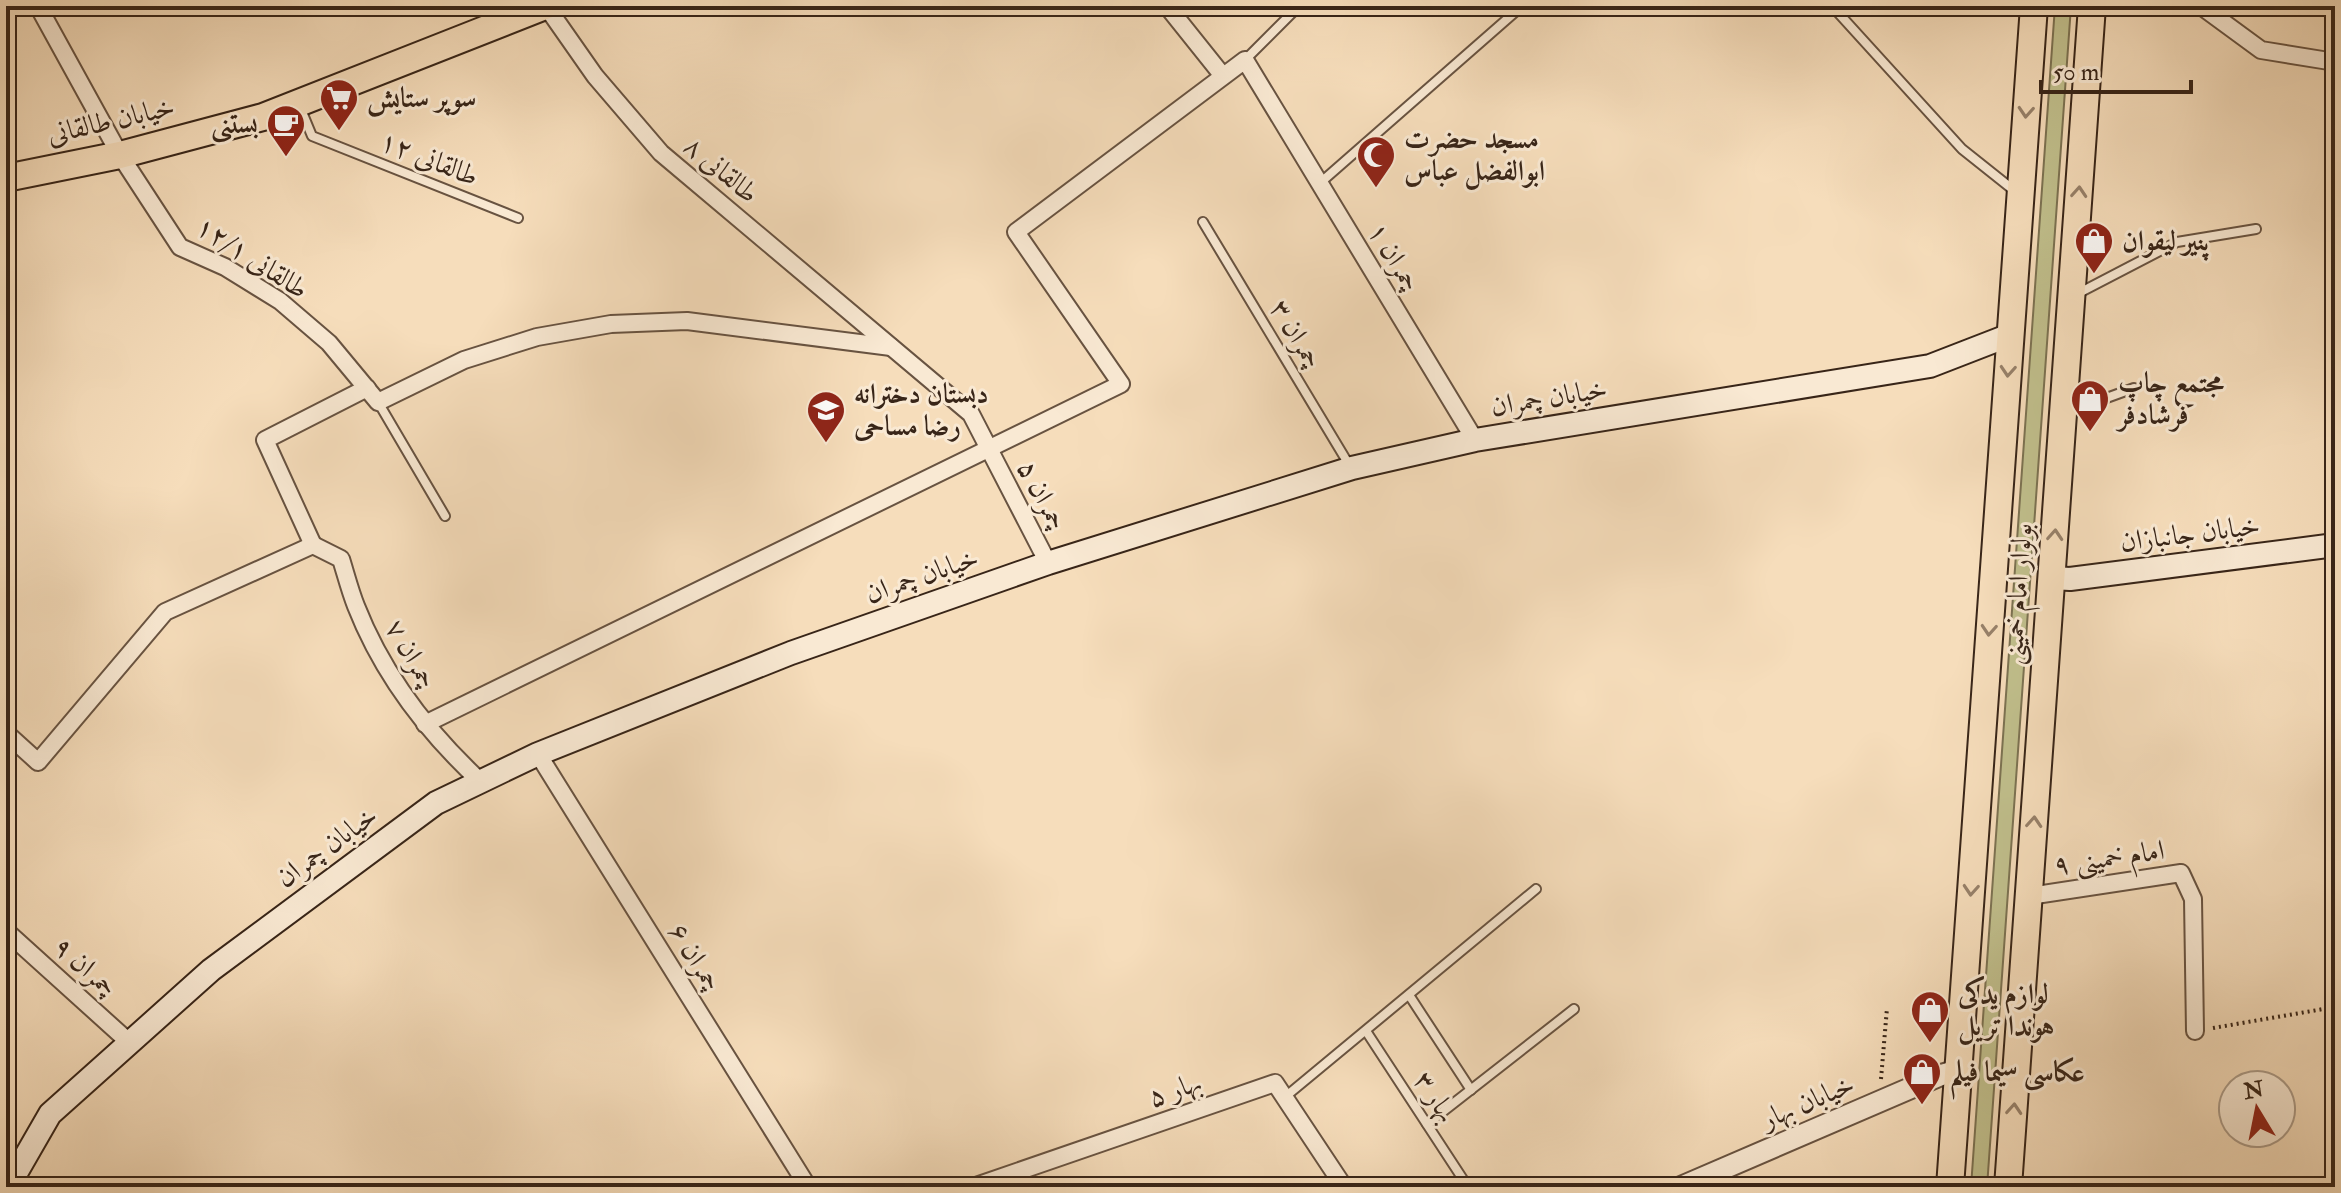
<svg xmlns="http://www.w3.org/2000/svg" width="2341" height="1193" font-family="'IM FELL Double Pica',Amiri,serif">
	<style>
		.green { fill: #c1c08d; stroke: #7c7252; stroke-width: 2 }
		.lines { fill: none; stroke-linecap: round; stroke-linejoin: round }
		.service-casing { stroke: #685341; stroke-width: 12 }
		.minor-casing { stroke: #685341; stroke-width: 20 }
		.tertiary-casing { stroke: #685341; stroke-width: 24 }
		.secondary-casing { stroke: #382518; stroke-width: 26 }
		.primary-casing { stroke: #382518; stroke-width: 30 }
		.path { stroke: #382518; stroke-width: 4; stroke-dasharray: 2 4; stroke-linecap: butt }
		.service { stroke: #f9e9d3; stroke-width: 8 }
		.minor { stroke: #f9e9d3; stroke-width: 16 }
		.tertiary { stroke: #f9e9d3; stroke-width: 20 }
		.secondary { stroke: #f9e9d3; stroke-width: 22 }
		.primary { stroke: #f6ddbb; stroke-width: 26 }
		.oneway { stroke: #97816a }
		.labels { text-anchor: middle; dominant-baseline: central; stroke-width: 6; stroke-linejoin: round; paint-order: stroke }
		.poi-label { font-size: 28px; font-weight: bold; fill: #382518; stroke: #f9e9d3; text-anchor: start }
		.street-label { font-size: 28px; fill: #382518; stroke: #f9e9d3 }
	</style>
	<rect width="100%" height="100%" fill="#f6ddbb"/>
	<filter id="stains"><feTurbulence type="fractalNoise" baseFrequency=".0025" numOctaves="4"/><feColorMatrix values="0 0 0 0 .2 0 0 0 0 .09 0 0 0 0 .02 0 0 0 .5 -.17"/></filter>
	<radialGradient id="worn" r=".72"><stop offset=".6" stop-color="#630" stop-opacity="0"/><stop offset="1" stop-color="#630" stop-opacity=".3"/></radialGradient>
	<polygon class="green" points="2055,6 2071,6 1987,1187 1971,1187"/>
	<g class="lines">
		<g class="service-casing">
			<g id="service">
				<polyline points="1832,6 1962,149 2016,192"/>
				<polyline points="1245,60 1299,6"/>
				<polyline points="300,107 312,136 518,218"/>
				<polyline points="1320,183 1522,6"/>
				<polyline points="1203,222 1351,468"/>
				<polyline points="2077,294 2177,242 2256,229"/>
				<polyline points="378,402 445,516"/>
				<polyline points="2068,412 2134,388"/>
				<polyline points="1409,995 1471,1090"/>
				<polyline points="1366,1031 1468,1187"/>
				<polyline points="1285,1097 1536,889"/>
				<polyline points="1427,1124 1574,1009"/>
			</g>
		</g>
		<g class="minor-casing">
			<g id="minor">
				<polyline points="38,6 120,155 180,247 225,267 280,301 329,343 378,402 464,360 537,337 611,324 687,321 891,347"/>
				<polyline points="546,6 595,76 661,153 971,414 1048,563"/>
				<polyline points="1167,6 1223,76"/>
				<polyline points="2201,6 2261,50 2335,62"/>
				<path d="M313,545L341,559C346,575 350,591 356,606C383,675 427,732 481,782"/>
				<polyline points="313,545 265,440 367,388"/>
				<polyline points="425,724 1121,384 1016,232 1245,60 1475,440"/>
				<polyline points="6,733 38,762 165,612 313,545"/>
				<polyline points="538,754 808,1187"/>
				<polyline points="2029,896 2181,873 2193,899 2195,1031"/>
				<polyline points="6,931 130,1043"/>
				<polyline points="973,1187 1275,1083 1344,1187"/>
			</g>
		</g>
		<g class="tertiary-casing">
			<polyline id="tertiary" points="1681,1187 1941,1075 1958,1070"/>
		</g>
		<g class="secondary-casing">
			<g id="secondary">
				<polyline points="2052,578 2070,579 2335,545"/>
				<polyline points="8,1187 50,1114 211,970 436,803 538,754 791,653 1048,563 1352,468 1475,440 1930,366 2010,335"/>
			</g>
		</g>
		<g class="primary-casing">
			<g id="primary">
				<polyline points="6,178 120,155 263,117 545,6"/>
				<polyline points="1950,1187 2034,6"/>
				<polyline points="2008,1187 2092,6"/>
			</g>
		</g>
		<g class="path">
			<polyline points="2213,1028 2335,1007"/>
			<polyline points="1881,1079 1887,1008"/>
		</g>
		<use href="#service" class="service"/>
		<use href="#minor" class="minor"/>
		<use href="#tertiary" class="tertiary"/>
		<use href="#secondary" class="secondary"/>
		<use href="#primary" class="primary"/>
	</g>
	<defs><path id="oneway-chevron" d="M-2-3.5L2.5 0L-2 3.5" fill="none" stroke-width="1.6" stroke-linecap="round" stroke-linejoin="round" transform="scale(2)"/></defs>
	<g class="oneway">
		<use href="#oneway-chevron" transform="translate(2026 112) rotate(94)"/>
		<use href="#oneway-chevron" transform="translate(2079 192) rotate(-86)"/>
		<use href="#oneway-chevron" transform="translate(2008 371) rotate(94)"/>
		<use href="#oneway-chevron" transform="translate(2055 535) rotate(-86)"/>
		<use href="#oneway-chevron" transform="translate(1989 630) rotate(94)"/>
		<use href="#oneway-chevron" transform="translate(2034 822) rotate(-86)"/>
		<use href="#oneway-chevron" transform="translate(1971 890) rotate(94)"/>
		<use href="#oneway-chevron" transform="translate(2014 1109) rotate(-86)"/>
	</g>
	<defs>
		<g id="supermarket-pin" transform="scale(2)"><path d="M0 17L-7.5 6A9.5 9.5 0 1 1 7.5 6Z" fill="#8f2418" stroke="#f9e9d3"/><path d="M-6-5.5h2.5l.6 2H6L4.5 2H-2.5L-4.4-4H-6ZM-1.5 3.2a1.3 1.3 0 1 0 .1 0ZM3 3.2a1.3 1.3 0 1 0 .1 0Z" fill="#fff"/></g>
		<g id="cafe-pin" transform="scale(2)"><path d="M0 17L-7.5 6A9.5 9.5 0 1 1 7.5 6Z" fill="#8f2418" stroke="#f9e9d3"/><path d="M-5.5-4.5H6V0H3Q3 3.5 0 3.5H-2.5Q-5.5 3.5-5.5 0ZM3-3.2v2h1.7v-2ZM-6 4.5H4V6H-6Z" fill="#fff"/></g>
		<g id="mosque-pin" transform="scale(2)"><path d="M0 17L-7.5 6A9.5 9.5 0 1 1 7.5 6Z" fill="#8f2418" stroke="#f9e9d3"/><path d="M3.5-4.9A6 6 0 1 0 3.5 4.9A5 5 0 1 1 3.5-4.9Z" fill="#fff"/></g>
		<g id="shop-pin" transform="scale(2)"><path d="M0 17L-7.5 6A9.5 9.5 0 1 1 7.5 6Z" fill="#8f2418" stroke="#f9e9d3"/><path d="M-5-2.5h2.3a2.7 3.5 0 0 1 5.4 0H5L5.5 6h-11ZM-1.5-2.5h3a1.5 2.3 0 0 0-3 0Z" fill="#fff"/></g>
		<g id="school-pin" transform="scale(2)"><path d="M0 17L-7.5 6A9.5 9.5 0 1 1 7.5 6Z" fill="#8f2418" stroke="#f9e9d3"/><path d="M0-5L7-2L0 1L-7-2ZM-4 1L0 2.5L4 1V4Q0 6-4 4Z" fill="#fff"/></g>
	</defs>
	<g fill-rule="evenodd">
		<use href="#supermarket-pin" x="339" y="98"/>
		<use href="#cafe-pin" x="286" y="124"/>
		<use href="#mosque-pin" x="1376" y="155"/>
		<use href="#shop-pin" x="2094" y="241"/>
		<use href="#shop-pin" x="2090" y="399"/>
		<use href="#school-pin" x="826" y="410"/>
		<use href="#shop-pin" x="1930" y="1010"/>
		<use href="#shop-pin" x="1922" y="1072"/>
	</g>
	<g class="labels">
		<g class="poi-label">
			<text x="367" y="98">سوپر ستایش</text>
			<text x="258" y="124" text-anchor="end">بستنی</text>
			<text x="1404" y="139">مسجد حضرت<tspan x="1404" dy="32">ابوالفضل عباس</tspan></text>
			<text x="2122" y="241">پنیر لیقوان</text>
			<text x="2118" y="383">مجتمع چاپ<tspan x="2118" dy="32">فرشادفر</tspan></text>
			<text x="854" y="394">دبستان دخترانه<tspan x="854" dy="32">رضا مساحی</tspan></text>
			<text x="1958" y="994">لوازم یدکی<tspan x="1958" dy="32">هوندا تریل</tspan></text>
			<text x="1950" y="1072">عکاسی سیما فیلم</text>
		</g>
		<g class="street-label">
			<text transform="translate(111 121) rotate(-13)">خیابان طالقانی</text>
			<text transform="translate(429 159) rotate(22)">طالقانی ۱۲</text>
			<text transform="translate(721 170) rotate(40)">طالقانی ۸</text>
			<text transform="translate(1394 257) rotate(59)">چمران ۱</text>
			<text transform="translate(252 258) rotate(33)">طالقانی ۱۲/۱</text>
			<text transform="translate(1296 334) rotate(59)">چمران ۳</text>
			<text transform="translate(1549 398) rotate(-9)">خیابان چمران</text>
			<text transform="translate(1042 495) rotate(62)">چمران ۵</text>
			<text transform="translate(2190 534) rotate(-7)">خیابان جانبازان</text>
			<text transform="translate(922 576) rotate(-19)">خیابان چمران</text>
			<text transform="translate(2018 594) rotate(-86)">بولوار امام خمینی</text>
			<text transform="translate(411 654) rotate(60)">چمران ۷</text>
			<text transform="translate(327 847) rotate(-36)">خیابان چمران</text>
			<text transform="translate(2109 858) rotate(-8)">امام خمینی ۹</text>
			<text transform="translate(695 957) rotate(58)">چمران ۶</text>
			<text transform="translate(85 967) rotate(42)">چمران ۹</text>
			<text transform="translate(1175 1090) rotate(-19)">بهار ۵</text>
			<text transform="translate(1435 1097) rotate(57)">بهار ۳</text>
			<text transform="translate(1808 1102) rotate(-23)">خیابان بهار</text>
		</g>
	</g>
	<rect width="2341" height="1193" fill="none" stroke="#f6ddbb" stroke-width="32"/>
	<rect x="8" y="8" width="2325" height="1177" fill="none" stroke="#382518" stroke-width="4"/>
	<rect x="16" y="16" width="2309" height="1161" fill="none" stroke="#382518" stroke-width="2"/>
	<g transform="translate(2257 1109) rotate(350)"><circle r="38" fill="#f9e9d3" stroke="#ac9b88" stroke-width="2"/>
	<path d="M0-6L14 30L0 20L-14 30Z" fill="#8f2418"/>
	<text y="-12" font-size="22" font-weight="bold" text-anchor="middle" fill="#382518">N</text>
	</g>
	<path d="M2041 80v12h150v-12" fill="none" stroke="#382518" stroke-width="4"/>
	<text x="2053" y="80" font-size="24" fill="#382518" stroke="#f9e9d3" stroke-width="6" paint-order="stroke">50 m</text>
	<rect width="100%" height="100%" filter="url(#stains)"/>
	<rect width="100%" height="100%" fill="url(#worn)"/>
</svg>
